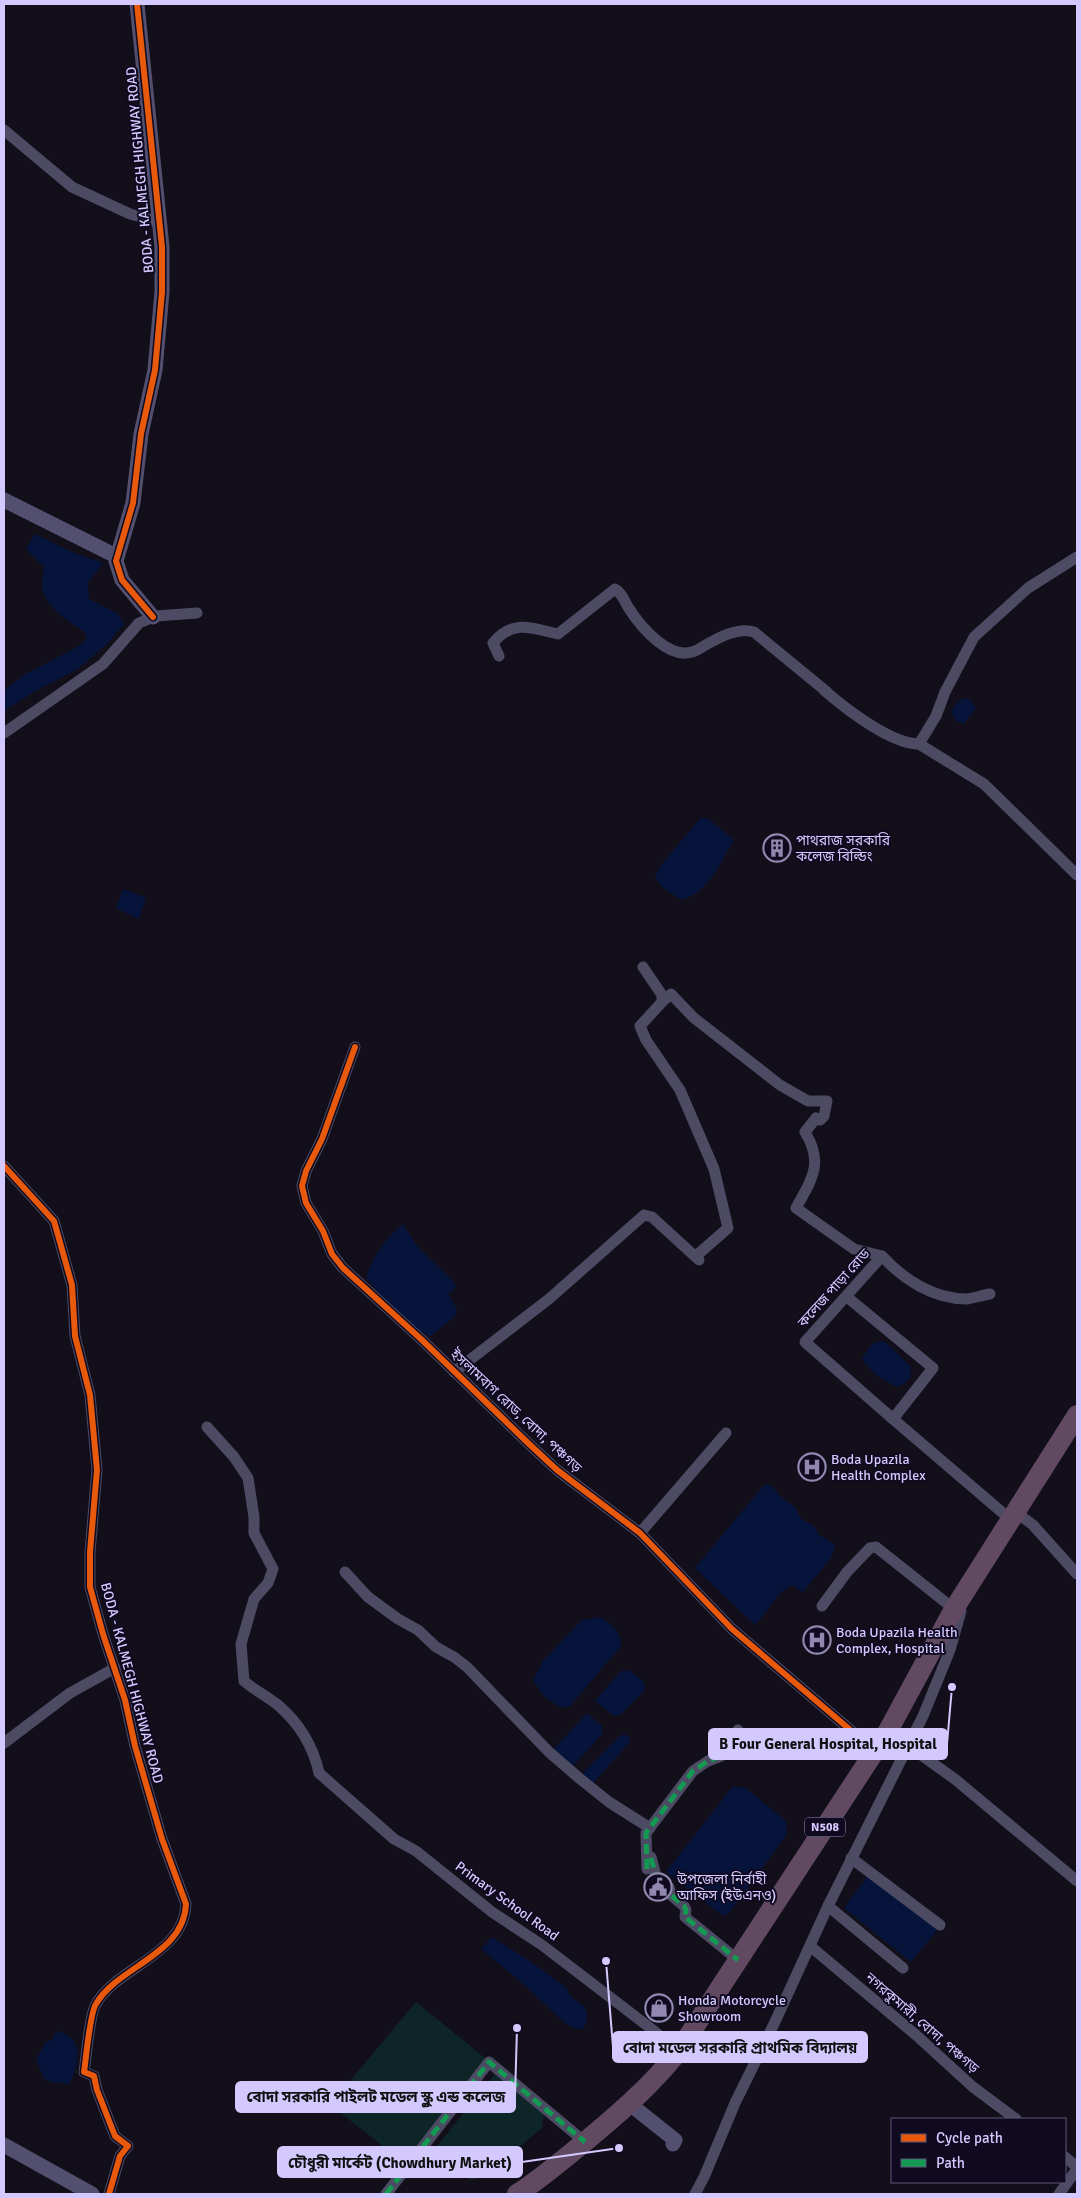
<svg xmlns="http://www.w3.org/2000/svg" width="1081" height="2198" font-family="Signika,'Noto Sans Bengali',sans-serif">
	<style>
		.green { fill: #0e2528 }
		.water { fill: #06143b }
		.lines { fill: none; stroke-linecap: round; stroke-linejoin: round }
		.street { stroke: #4d4a64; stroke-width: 11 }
		.secondary { stroke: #53506f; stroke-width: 15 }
		.highway { stroke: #614962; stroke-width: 20 }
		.quiet { stroke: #139951; stroke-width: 5; stroke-dasharray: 10 5; stroke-linecap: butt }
		.cycleway-casing { stroke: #100a20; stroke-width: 9 }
		.cycleway { stroke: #e8590c; stroke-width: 6 }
		.labels { text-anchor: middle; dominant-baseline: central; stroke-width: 4; stroke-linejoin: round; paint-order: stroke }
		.shield { fill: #100a20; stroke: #9990bc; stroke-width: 1 }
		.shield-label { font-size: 12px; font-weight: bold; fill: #d4c9ff }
		.street-label { font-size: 14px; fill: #d4c9ff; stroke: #100a20 }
		.poi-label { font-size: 14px; fill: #d4c9ff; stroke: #100a20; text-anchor: start }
		.leader { fill: none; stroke: #d4c9ff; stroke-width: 2 }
		.callout-dot { fill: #d4c9ff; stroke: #100a20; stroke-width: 2 }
		.callout { fill: #d4c9ff; stroke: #d4c9ff; stroke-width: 2 }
		.callout-label { font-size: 15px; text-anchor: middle; font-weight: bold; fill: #111 }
	</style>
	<rect width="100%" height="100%" fill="#120f1b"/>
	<g class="green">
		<polygon points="416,2002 485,2058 404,2162 330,2105"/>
		<polygon points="495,2074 544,2113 542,2128 484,2177 470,2180 433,2151"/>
	</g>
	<g class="water">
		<path d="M35,534L72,552L103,563L88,583L89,599L118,614L124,624L106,645L78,669L34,692L4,711V691L24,675L81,645L87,638L84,631C68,622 41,604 42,583C42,578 44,572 44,567L26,549Z"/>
		<polygon points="964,698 970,699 976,708 963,725 961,722 956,721 951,712 957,703"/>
		<path d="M701,817L709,819L734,840C719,864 710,891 682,900L663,888L655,878L659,868Z"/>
		<polygon points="123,889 146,898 139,919 116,908"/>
		<path d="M403,1224L417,1246L455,1283L456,1287L448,1294L457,1309L455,1316L431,1336C408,1329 382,1296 366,1278C372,1257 386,1238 403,1224Z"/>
		<path d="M884,1341L911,1367L910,1379L898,1387C883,1381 870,1372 862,1358L873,1343Z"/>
		<path d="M765,1484L772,1486L781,1497L796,1508L800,1518L815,1527L818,1534L835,1545L831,1558L803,1592L792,1585C774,1594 769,1611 755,1625L695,1568Z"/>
		<path d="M601,1617C612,1625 621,1632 621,1646L570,1706L561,1708L544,1696L533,1680L543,1661L582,1620Z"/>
		<polygon points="629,1670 645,1683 644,1691 620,1715 614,1716 595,1701 621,1671"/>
		<polygon points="587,1713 602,1726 602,1734 575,1764 570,1766 553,1750"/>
		<polygon points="624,1734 629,1737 630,1742 593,1783 584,1778 584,1772 620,1736"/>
		<polygon points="733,1786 746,1788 786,1821 787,1834 731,1911 723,1916 666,1872"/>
		<polygon points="869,1874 939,1928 911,1962 844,1908"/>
		<path d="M492,1937L531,1962L567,1988C569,2003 588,1999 587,2018C587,2022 584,2026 583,2029H576L565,2023L521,1982L481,1949Z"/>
		<path d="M58,2031C62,2033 69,2035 72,2039C83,2051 75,2072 69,2084L52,2082L44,2079L36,2059L46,2042L52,2040L54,2034Z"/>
	</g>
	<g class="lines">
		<g class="street">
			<polyline points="4,130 72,187 130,214 160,222"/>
			<path d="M499,656L493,643C513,619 531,628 558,634L615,589C623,594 623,599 628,607C640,626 671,664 697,650C713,641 736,626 754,632L827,692"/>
			<path d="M825,691C846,709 891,744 919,744L936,716L945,692L974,637L1028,588L1077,557"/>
			<polyline points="4,733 103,664 139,623 156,616 197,613"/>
			<polyline points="919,744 984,784 1077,875"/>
			<polyline points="643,967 662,995 662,1002 640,1026 646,1040 680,1090 714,1169 728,1228 696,1256"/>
			<path d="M662,1002L671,994L694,1018L780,1085L808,1101H827L824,1116L820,1120L816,1118L805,1132C824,1163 812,1179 796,1208L854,1249L882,1256"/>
			<polyline points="355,1047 322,1139 306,1171 302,1186 306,1203 323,1231 332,1254 343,1268 422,1340 528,1443 557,1470 640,1533 732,1629 875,1751"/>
			<path d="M4,1166L54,1221L72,1285L75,1336L90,1395L97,1470L90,1552V1587L103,1634L125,1700L135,1746L162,1839L186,1904C184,1955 118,1966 96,2004C90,2012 86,2059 84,2072L94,2076L97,2090L115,2136L128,2146L120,2156L109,2194"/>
			<polyline points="847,1297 933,1368 893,1419 1011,1520"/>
			<polyline points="454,1372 549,1299 644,1215 652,1217 699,1260"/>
			<path d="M893,1419L805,1342L882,1256C903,1279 933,1299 967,1299C975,1298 983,1295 990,1294"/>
			<path d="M207,1427L234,1457L248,1478L254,1517V1533L273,1569L268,1583L254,1599L241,1644L244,1681C254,1690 267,1696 278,1705C300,1724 313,1745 319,1773L394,1839L416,1851L492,1912L542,1945L653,2030L678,2052"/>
			<polyline points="1016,1512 1033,1525 1077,1574"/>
			<polyline points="640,1533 726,1433"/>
			<polyline points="345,1572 368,1597 398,1619 418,1630 436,1647 454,1657 467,1667 549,1752 579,1778 609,1802 650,1828"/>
			<polyline points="822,1606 847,1572 870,1548 876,1547 954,1609"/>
			<polyline points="888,1731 956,1780 1077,1881"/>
			<polyline points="4,1743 70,1693 115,1668"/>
			<polyline points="651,1857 656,1876 669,1887 671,1895 684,1906 686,1910 685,1917 738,1960"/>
			<polyline points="851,1858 940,1925"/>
			<polyline points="647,1869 646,1833 693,1771 708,1761 721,1756 738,1730"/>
			<polyline points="828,1906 903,1968"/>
			<polyline points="810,1946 916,2035 973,2087 1016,2119"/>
			<polyline points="1065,2157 1077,2167"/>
			<polyline points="386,2194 489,2062 585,2142"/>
			<polyline points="695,2194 704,2177 735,2103 774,2024 828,1906 923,1716 950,1650 961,1611"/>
			<polyline points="1059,2194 1077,2169"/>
		</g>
		<g class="secondary">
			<polyline points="137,4 162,247 162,292 155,370 141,434 133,503 116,561 122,580 153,617"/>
			<polyline points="4,500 116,556"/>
			<polyline points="631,2105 675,2140 673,2144"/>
			<polyline points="4,2145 92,2194"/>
		</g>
		<path class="highway" d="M517,2194C540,2179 560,2162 581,2145C616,2116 649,2088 678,2052L888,1731L954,1609L1077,1415"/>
		<g class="quiet">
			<polyline points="651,1858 656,1876 669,1887 671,1895 684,1906 686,1910 685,1917 738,1960"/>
			<polyline points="647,1869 646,1833 693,1771 708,1761 721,1756 738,1730"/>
			<polyline points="386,2194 489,2062 585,2142"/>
		</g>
		<g class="cycleway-casing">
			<g id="cycleway">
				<polyline points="137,4 162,247 162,292 155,370 141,434 133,503 116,561 122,580 153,617"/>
				<polyline points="355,1047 322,1139 306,1171 302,1186 306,1203 323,1231 332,1254 343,1268 422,1340 528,1443 557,1470 640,1533 732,1629 875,1751"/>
				<path d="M4,1166L54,1221L72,1285L75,1336L90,1395L97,1470L90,1552V1587L103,1634L125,1700L135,1746L162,1839L186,1904C184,1955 118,1966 96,2004C90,2012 86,2059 84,2072L94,2076L97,2090L115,2136L128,2146L120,2156L109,2194"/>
			</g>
		</g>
		<use href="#cycleway" class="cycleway"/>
	</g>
	<defs>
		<g id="building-ring" transform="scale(1.4375)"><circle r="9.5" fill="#100a20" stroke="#9088af" stroke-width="1.5"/><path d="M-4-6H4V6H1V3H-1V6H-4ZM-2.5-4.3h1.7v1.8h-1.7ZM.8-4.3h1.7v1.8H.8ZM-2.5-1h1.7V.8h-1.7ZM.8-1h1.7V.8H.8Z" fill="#9088af"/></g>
		<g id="hospital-ring" transform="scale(1.4375)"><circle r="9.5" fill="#100a20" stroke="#9088af" stroke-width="1.5"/><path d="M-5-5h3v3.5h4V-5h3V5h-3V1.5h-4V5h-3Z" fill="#9088af"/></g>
		<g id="civic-ring" transform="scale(1.4375)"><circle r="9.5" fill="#100a20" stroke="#9088af" stroke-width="1.5"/><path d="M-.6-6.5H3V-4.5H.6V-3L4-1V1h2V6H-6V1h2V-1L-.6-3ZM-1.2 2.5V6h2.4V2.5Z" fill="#9088af"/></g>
		<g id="shop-ring" transform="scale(1.4375)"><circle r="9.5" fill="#100a20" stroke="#9088af" stroke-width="1.5"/><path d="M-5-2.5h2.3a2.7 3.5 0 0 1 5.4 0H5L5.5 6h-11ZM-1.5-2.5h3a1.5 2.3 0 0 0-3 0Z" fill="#9088af"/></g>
	</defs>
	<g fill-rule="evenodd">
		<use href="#building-ring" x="777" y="848"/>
		<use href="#hospital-ring" x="812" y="1467"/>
		<use href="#hospital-ring" x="817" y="1640"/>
		<use href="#civic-ring" x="658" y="1887"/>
		<use href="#shop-ring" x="659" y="2008"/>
	</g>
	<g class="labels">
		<rect class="shield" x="805" y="1817.5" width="40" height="19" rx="4"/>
		<g class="shield-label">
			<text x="825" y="1827">N508</text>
		</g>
		<g class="street-label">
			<text transform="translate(140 170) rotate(-95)">BODA - KALMEGH HIGHWAY ROAD</text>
			<text transform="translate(834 1288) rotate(-48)">কলেজ পাড়া রোড</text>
			<text transform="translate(516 1411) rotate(43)">ইসলামবাগ রোড, বোদা, পঞ্চগড়</text>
			<text transform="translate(132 1683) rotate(75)">BODA - KALMEGH HIGHWAY ROAD</text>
			<text transform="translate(507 1901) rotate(36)">Primary School Road</text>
			<text transform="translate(922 2023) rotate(41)">নগরকুমারী, বোদা, পঞ্চগড়</text>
		</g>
		<g class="poi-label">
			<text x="796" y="840">পাথরাজ সরকারি<tspan x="796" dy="16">কলেজ বিল্ডিং</tspan></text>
			<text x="831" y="1459">Boda Upazila<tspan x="831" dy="16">Health Complex</tspan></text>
			<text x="836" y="1632">Boda Upazila Health<tspan x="836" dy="16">Complex, Hospital</tspan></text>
			<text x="677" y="1879">উপজেলা নির্বাহী<tspan x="677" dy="16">আফিস (ইউএনও)</tspan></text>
			<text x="678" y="2000">Honda Motorcycle<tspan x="678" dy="16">Showroom</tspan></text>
		</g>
	</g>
	<path class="leader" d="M952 1687L947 1744M606 1961L613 2047M517 2028L515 2097M619 2148L522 2162"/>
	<g class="callout-dot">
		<circle cx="952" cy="1687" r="5"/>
		<circle cx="606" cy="1961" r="5"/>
		<circle cx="517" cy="2028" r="5"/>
		<circle cx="619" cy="2148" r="5"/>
	</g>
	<g class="callout">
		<rect x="709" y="1729" width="238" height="30" rx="5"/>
		<rect x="613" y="2032" width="254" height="30" rx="5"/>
		<rect x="236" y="2082" width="279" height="30" rx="5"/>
		<rect x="278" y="2147" width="244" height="30" rx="5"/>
	</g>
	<g class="callout-label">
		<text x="828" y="1749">B Four General Hospital, Hospital</text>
		<text x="740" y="2053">বোদা মডেল সরকারি প্রাথমিক বিদ্যালয়</text>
		<text x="376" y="2102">বোদা সরকারি পাইলট মডেল স্কুল এন্ড কলেজ</text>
		<text x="400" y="2168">চৌধুরী মার্কেট (Chowdhury Market)</text>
	</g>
	<rect width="1081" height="2198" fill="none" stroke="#d4c9ff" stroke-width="10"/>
	<rect x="891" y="2118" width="175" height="65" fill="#100a20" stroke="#5e5679"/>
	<rect x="901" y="2134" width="25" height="8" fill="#e8590c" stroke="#5e5679"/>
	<text x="936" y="2143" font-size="15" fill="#d4c9ff">Cycle path</text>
	<rect x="901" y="2159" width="25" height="8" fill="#139951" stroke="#5e5679"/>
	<text x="936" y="2168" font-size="15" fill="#d4c9ff">Path</text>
</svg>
